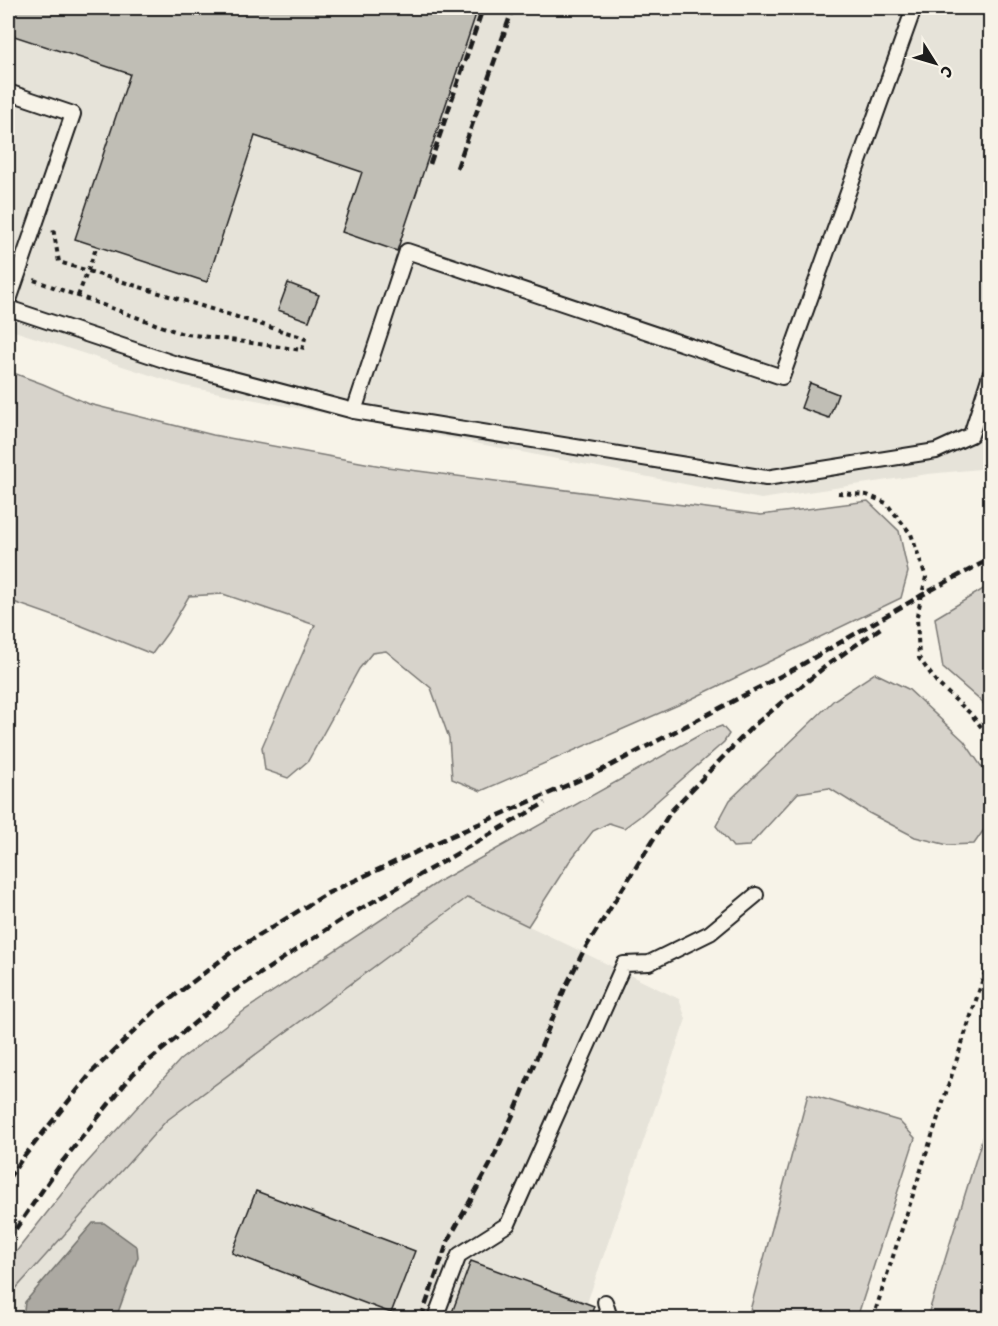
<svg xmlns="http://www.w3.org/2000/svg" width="998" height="1326" font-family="'Shantell Sans',sans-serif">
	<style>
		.built { fill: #e6e3d9 }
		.green { fill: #d7d3cb; stroke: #7a7874; stroke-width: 1.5 }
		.water { fill: #aca9a2; stroke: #72716c; stroke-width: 1.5 }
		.building { fill: #c0beb5; stroke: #1c1c1c; stroke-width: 1.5 }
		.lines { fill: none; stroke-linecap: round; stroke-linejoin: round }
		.service-casing { stroke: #1c1c1c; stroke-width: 18 }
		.path { stroke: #1c1c1c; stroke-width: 4; stroke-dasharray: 4.5 4.5; stroke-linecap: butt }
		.service { stroke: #f7f3e8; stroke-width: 14 }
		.rail { stroke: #1c1c1c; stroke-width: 4.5; stroke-dasharray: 9 4.5; stroke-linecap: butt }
	</style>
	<rect width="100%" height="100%" fill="#f7f3e8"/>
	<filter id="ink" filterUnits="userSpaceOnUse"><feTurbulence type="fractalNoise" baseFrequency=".0167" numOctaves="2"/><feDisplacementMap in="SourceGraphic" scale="12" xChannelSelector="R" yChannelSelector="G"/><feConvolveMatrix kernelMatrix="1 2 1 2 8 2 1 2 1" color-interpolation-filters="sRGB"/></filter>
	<g filter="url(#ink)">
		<g class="built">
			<polygon points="8,8 990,8 990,468 928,474 761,499 184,386 8,329"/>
			<polygon points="469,897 679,999 686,1019 587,1303 594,1306 590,1318 8,1318 8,1301 12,1293 166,1121"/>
		</g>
		<g class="green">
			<polygon points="8,371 43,384 89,404 213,435 387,467 761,515 868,501 899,531 908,572 901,598 685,702 481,791 452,779 449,738 431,688 386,651 372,653 359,669 308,761 288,778 265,770 262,747 315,625 223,594 189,596 168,632 152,654 82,626 8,600"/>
			<polygon points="990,585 990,709 943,668 935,618"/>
			<polygon points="875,673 908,689 964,741 990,779 990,821 974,844 948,845 915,837 869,813 829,788 798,793 749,846 733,847 716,826 730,800 834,700"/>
			<polygon points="722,726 729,734 724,742 639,817 624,828 609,823 593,831 569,862 528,926 468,897 166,1121 12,1293 8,1301 8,1262 83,1167 180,1060 245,1010 438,882 705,732"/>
			<polygon points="808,1094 899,1121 915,1138 857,1318 748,1318"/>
			<polygon points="990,1113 990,1318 927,1318"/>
		</g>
		<polygon class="water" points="93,1223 104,1223 137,1247 138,1257 116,1318 23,1318 25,1302"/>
		<g class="building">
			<polygon points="8,8 478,8 397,251 342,232 362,172 255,136 207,282 75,239 130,74 8,34"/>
			<polygon points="288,283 319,295 309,321 278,310"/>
			<polygon points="810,383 838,394 829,418 801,408"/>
			<polygon points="256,1191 415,1251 391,1313 232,1253"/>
			<polygon points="471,1261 594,1306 590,1318 450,1318"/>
		</g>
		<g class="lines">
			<g class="service-casing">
				<g id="service">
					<polyline points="8,92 73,114 8,303"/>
					<polyline points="8,308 173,363 354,411 407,251 782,377 914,8"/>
					<polyline points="354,411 766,478 936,451 971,435 990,375"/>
					<polyline points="605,1302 610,1318"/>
					<polyline points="435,1318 459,1255 508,1224 624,964 649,963 710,933 756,895"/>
				</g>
			</g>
			<g class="path">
				<polyline points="34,280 180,333 302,350 305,338 59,262 53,228"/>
				<polyline points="78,296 97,246"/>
				<polyline points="838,493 867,495 886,503 911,534 926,577 917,616 919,658 938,684 971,714 990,738"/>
				<polyline points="873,1318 990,957"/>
			</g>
			<use href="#service" class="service"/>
			<g class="rail">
				<polyline points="430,164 483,8"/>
				<polyline points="457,168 513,8"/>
				<polyline points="8,1179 22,1159 92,1072 156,1010 233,951 328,893 440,841 600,771 796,668 922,595 990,559"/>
				<polyline points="8,1240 62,1162 133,1074 228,995 341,920 545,803"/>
				<polyline points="421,1318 448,1241 491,1163 517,1106 565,988 583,952 671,811 752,727 827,665 882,627"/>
			</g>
		</g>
	</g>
	<rect width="998" height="1326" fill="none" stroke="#f7f3e8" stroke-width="30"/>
	<rect x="15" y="15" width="968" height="1296" fill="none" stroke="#1c1c1c" stroke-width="2" filter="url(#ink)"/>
	<g transform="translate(935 63) rotate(127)" stroke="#f7f3e8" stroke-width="4.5" paint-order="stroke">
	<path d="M0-4.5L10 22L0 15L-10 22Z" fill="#1c1c1c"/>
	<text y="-9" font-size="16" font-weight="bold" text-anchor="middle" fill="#1c1c1c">С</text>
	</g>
</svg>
